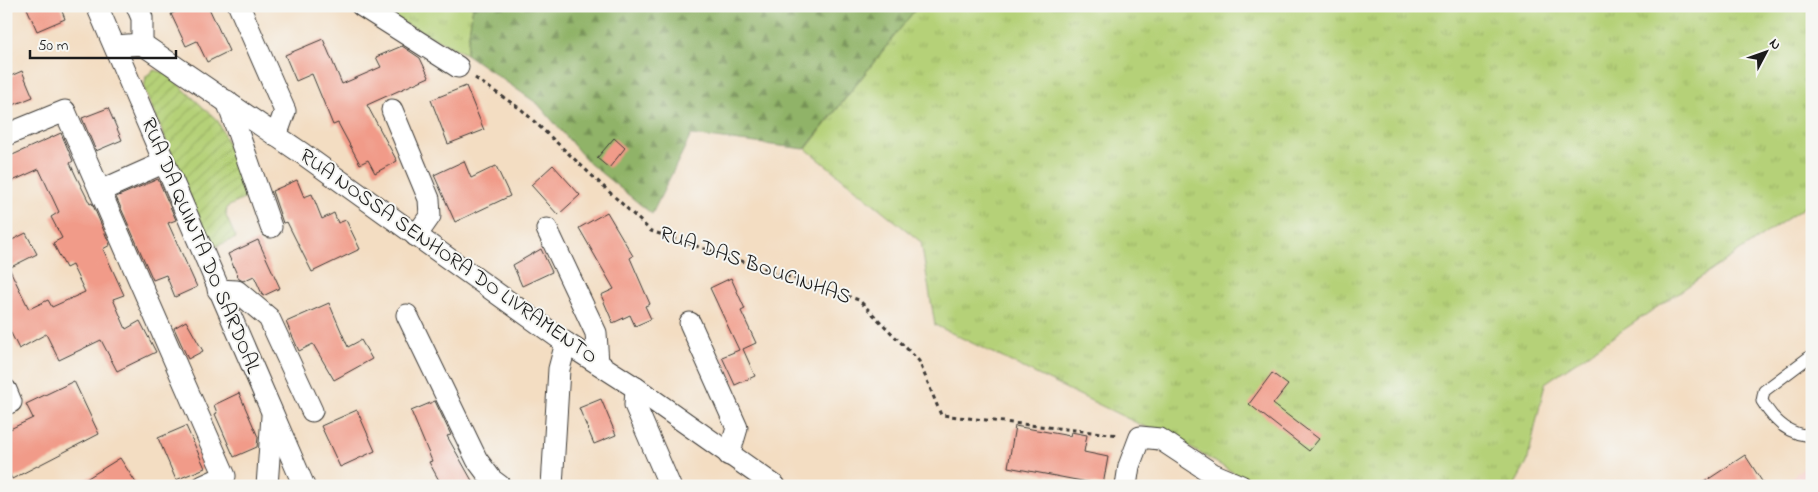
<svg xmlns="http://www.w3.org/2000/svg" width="1818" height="492" font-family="'Indie Flower',sans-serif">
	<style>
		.built { fill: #f7d0cd }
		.grass { fill: url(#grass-tufts); stroke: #68764a }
		.forest { fill: url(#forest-firs); stroke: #566842 }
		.garden { fill: url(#garden-furrows); stroke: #68764a }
		.building { fill: #f19b89 }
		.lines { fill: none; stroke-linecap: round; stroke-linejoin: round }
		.lane-casing { stroke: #3c3935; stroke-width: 13 }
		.street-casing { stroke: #3c3935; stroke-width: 23 }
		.path { stroke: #3c3935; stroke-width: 3; stroke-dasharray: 4 4; stroke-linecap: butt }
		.lane { stroke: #fff; stroke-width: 11 }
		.street { stroke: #fff; stroke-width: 21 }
		.labels { text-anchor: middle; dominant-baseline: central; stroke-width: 4; stroke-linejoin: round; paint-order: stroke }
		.street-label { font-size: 21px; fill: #1c1c1c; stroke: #f6f6f2 }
	</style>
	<defs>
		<pattern id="grass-tufts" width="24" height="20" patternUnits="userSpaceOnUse" patternTransform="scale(1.25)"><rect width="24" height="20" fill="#b5d178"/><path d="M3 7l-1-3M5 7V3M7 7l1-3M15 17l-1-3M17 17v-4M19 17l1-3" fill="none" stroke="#9bb367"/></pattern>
		<pattern id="forest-firs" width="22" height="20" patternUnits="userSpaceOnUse" patternTransform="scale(1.25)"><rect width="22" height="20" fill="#90b368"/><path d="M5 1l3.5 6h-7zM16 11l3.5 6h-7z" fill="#759155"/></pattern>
		<pattern id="garden-furrows" width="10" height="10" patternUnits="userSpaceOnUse" patternTransform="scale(1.25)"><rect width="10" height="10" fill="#b5d178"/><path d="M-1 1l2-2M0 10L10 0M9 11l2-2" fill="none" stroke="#9bb367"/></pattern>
	</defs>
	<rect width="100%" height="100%" fill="#f6f6f2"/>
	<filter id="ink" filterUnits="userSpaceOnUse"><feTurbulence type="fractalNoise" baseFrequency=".02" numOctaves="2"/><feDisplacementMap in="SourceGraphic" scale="10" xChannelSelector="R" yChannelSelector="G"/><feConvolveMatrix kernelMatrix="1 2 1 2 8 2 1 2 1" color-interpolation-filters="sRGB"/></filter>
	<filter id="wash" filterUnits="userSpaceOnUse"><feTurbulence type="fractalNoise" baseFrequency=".0096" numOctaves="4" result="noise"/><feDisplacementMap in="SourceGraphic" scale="20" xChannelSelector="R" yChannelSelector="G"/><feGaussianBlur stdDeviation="1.12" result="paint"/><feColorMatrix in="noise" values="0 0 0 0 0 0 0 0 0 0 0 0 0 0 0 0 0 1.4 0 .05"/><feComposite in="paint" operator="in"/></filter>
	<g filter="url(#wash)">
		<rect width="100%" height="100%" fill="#f3ddc2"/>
		<polygon class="built" points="1812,460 1812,486 1782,486"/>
		<g class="grass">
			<polygon points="381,6 473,6 466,54 396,19"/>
			<polygon points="918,6 1812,6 1812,202 1545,383 1527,463 1514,486 1257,486 1168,435 1141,425 935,325 921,242 806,149"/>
		</g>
		<polygon class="forest" points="473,6 918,6 805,149 691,135 652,214 589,163 538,104 466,54"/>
		<polygon class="garden" points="154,70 166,73 218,121 250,196 227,207 226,216 236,238 212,248 144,89 146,76"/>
		<g id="blocks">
			<g class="building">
				<polygon points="26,6 60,6 65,19 37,31"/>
				<polygon points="187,6 208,6 229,51 207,62 197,41 186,46 171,14"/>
				<polygon points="323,39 342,84 381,67 376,57 402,46 420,58 429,77 367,105 397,161 375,173 368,160 360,164 338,123 333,125 312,74 296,81 285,55"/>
				<polygon points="22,71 33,97 6,108 6,78"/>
				<polygon points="466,86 484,130 448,144 431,100"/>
				<polygon points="108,108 122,140 96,151 82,118"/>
				<polygon points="61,133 73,161 70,163 76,176 90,204 92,203 110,245 103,249 124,295 113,299 126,329 140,321 156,352 117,371 101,340 59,360 46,334 19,349 6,323 6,243 26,233 37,254 9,268 29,309 48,300 52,307 85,292 72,265 66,268 53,243 62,238 51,217 59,212 39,169 6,184 6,158"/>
				<polygon points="614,138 625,148 609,168 597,158"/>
				<polygon points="464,161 471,178 496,166 510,196 455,222 434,175"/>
				<polygon points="553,165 580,195 558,215 531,185"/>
				<polygon points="158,179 176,220 168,223 197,287 175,297 166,275 153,280 116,197"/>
				<polygon points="297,180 304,197 312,194 322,219 334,213 338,223 346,220 360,249 312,272 287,222 283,223 272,191"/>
				<polygon points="607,212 633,256 630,258 650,304 645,306 651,319 635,326 630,315 613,323 601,295 614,289 579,228"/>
				<polygon points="258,240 280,288 263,296 254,276 243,281 239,279 228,254"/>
				<polygon points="541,249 552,272 522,286 513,265"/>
				<polygon points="731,278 745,309 741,311 756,343 743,349 755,376 735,385 722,357 739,350 710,288"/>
				<polygon points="329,303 348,347 361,340 372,359 334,380 313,344 299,351 286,322"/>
				<polygon points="186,321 203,351 188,359 174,328"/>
				<polygon points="1272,373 1288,385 1273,404 1319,439 1309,451 1249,404"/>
				<polygon points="74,381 99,434 12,479 6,466 6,431 33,418 26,404"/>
				<polygon points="239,393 258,437 257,447 234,457 215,414 217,413 214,405"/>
				<polygon points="601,399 616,435 594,444 579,408"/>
				<polygon points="435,401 451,435 447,436 475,486 442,486 429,462 432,461 411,411"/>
				<polygon points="357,410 375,451 340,467 321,426"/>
				<polygon points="186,426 205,468 176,480 158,438"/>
				<polygon points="1015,426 1070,436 1071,432 1087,435 1084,452 1108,457 1103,485 1008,467"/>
				<polygon points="1745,455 1765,486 1698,486"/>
				<polygon points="120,458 138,486 75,486"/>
			</g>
		</g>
	</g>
	<g filter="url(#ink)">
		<use href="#blocks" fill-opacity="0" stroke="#3c3935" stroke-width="1"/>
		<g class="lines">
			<g class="lane-casing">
				<path id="lane" d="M1812,355L1764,391L1762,401C1772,418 1785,433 1805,435L1812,430"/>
			</g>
			<g class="street-casing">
				<g id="street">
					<polyline points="97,6 304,486"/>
					<polyline points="137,6 142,18 142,44"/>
					<polyline points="239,6 285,111 276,136"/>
					<polyline points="362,6 458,67"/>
					<polyline points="115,46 142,44 303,154 566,343 636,388 775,486"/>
					<polyline points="227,101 271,227"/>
					<polyline points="392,110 429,199 430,216 416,236"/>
					<polyline points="6,135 65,111 225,476 203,486"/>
					<polyline points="100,191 163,163"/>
					<polyline points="547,229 596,333 598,363"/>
					<polyline points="218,290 237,291 269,318 312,411"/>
					<polyline points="407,315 477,460 492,480 500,486"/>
					<polyline points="690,323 737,428 729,455"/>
					<polyline points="636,388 635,405 670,486"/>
					<polyline points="6,390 11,402 6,404"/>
					<polyline points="267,486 272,416"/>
					<polyline points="552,486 559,369 566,343"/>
					<polyline points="1126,486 1129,466 1140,437 1160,439 1213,474 1241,486"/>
				</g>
			</g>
			<polyline class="path" points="475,78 522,110 651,231 859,300 919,361 941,415 1119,435"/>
			<use href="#lane" class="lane"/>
			<use href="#street" class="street"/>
		</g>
	</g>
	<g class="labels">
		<g class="street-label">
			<text transform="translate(200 246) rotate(67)">RUA DA QUINTA DO SARDOAL</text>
			<text transform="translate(448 257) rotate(35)">RUA NOSSA SENHORA DO LIVRAMENTO</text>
			<text transform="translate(755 266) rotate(19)">RUA DAS BOUCINHAS</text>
		</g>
	</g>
	<rect width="1818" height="492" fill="none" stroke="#f6f6f2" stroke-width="25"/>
	<g transform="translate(1766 52) rotate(49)" stroke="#f6f6f2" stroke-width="4" paint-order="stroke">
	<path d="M0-4L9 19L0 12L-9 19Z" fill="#1c1c1c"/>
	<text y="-8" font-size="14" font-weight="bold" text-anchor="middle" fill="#1c1c1c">N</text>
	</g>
	<path d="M30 50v8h146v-8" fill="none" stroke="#1c1c1c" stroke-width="2.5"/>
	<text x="38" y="50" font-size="15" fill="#1c1c1c" stroke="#f6f6f2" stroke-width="4" paint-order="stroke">50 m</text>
</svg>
